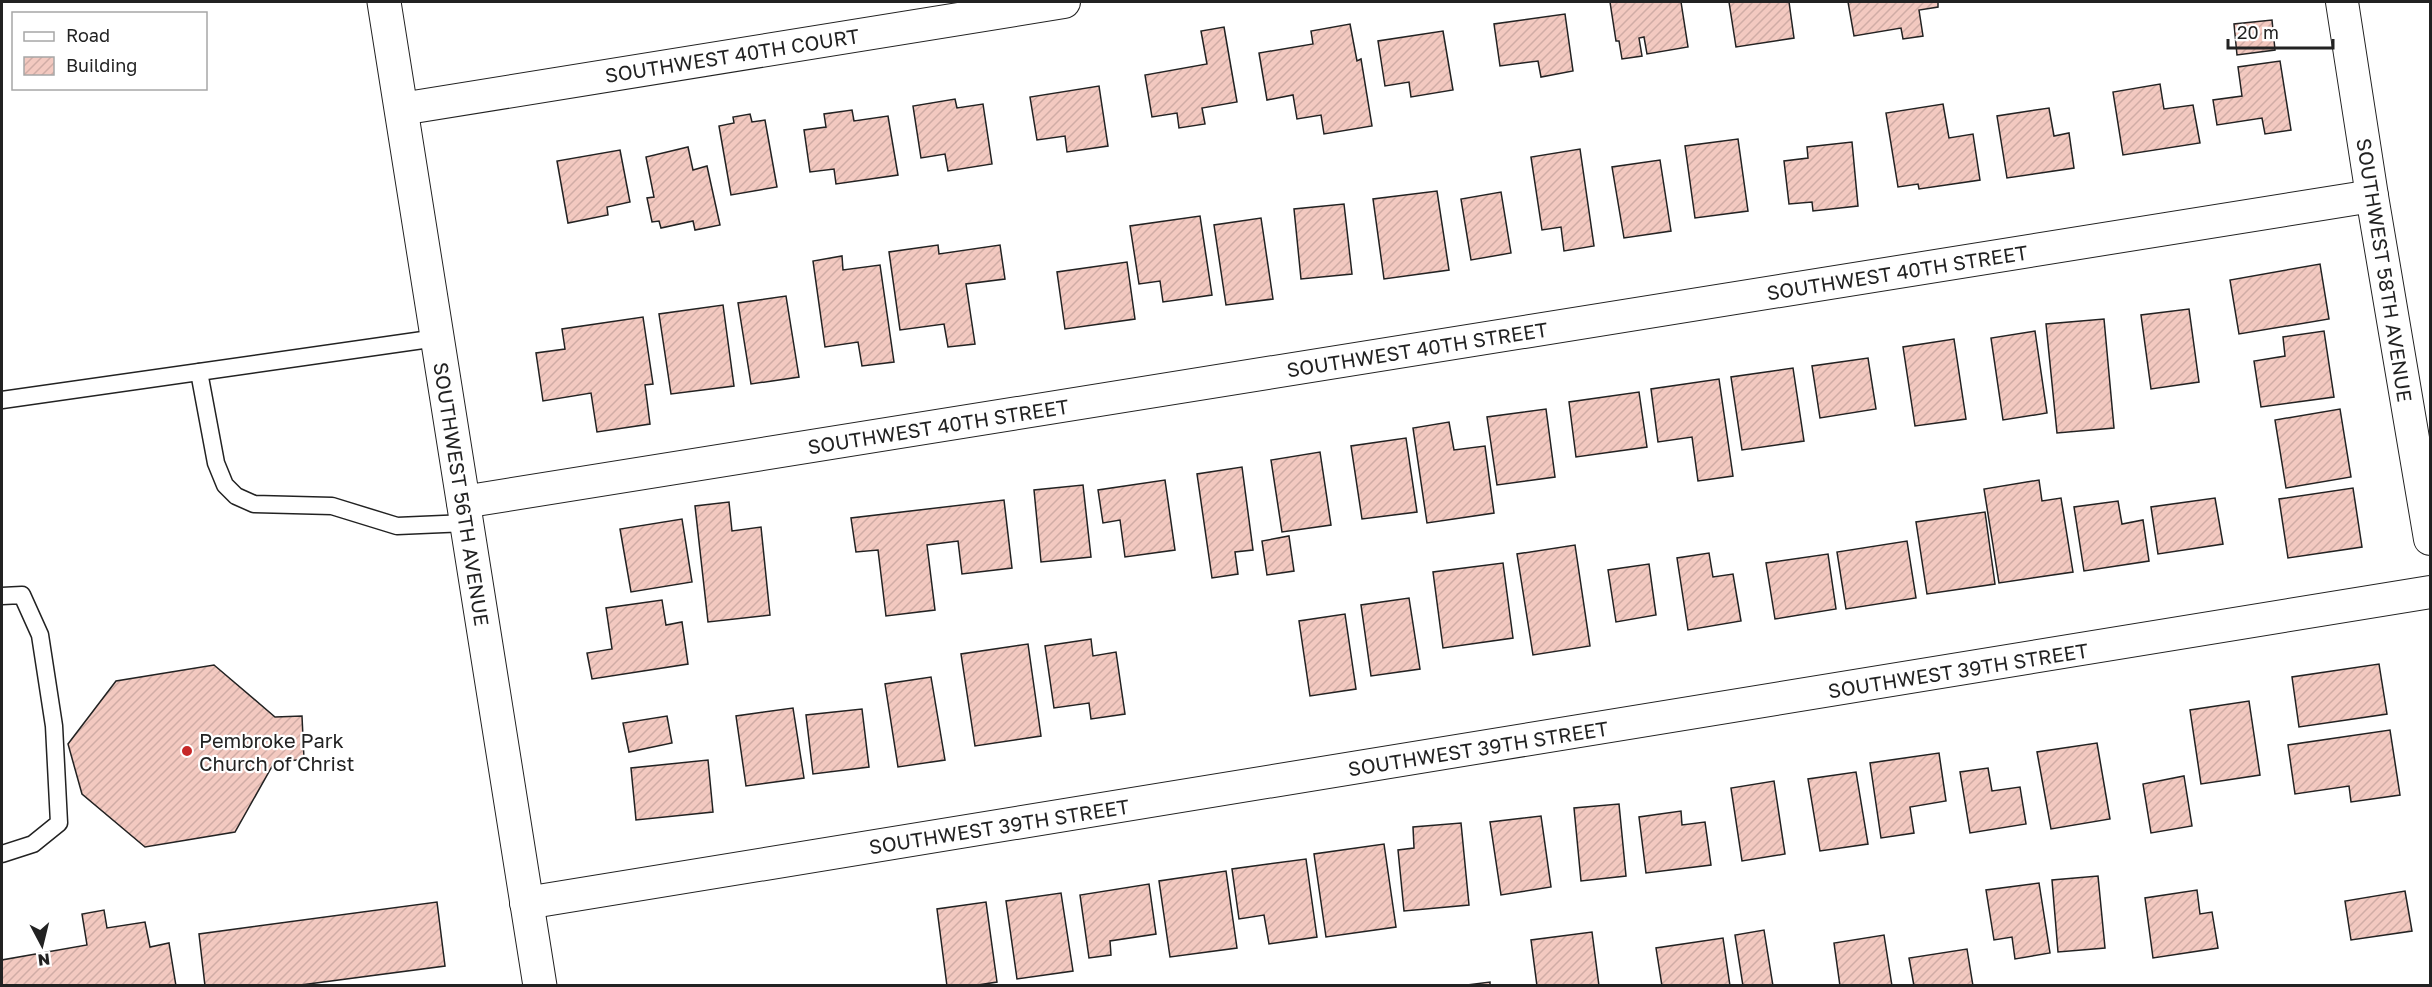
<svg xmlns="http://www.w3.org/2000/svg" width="2432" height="987" font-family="'Golos Text',sans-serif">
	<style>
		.building { fill: url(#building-hatch); stroke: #222; stroke-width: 1.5 }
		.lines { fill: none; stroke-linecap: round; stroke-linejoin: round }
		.service-casing { stroke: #222; stroke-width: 19 }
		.minor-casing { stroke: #222; stroke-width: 34 }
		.tertiary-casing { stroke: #222; stroke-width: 35 }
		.service { stroke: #fff; stroke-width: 16 }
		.minor { stroke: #fff; stroke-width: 32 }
		.tertiary { stroke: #fff; stroke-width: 33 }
		.poi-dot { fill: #c62828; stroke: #fff; stroke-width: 2 }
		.labels { text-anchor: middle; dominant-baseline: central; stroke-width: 4.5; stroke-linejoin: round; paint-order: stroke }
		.street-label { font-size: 20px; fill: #222; stroke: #fff }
		.poi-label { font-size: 20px; fill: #222; stroke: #fff; text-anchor: start }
	</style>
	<defs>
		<pattern id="building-hatch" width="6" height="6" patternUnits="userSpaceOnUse" patternTransform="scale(1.5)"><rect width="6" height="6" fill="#f3c9c0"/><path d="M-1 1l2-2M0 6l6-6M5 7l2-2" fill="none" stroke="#d0aca5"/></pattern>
	</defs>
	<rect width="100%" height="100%" fill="#fff"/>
	<g class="building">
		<polygon points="1610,2 1681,2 1688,47 1647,54 1644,37 1639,38 1642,56 1622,59 1619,41 1616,41"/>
		<polygon points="1729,2 1789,2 1794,38 1736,47"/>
		<polygon points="1848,2 1938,2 1938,7 1919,10 1923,36 1903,39 1901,28 1854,36"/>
		<polygon points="1565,14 1573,71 1541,77 1538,61 1500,66 1494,24"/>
		<polygon points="2272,20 2275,50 2237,55 2234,24"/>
		<polygon points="1350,24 1357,61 1361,59 1372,126 1324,134 1321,115 1297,119 1293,95 1267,100 1259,53 1313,44 1311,31"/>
		<polygon points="1224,27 1237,102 1202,108 1205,124 1179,128 1177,113 1152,117 1145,75 1207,64 1201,31"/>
		<polygon points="1443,31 1453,90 1411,97 1409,82 1385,86 1378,41"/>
		<polygon points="2280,61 2291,130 2265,134 2262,118 2217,125 2213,100 2242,96 2238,67"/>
		<polygon points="2160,84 2164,109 2193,105 2200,143 2123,155 2113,92"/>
		<polygon points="1099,86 1108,146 1067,152 1065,136 1037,140 1030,97"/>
		<polygon points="955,99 957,108 983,104 992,164 948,171 945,154 921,158 913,106"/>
		<polygon points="1943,104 1949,138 1973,134 1980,180 1919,189 1918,184 1898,187 1886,113"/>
		<polygon points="2049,108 2054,136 2069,133 2074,168 2007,178 1997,116"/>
		<polygon points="852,110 854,121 888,116 898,175 836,184 834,169 810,172 804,130 826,127 824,114"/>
		<polygon points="750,114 752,122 765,120 777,187 731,195 719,126 734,123 733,117"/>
		<polygon points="1738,139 1748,211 1695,218 1685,146"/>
		<polygon points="1852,142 1858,206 1813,211 1812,202 1789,204 1784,161 1808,158 1807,147"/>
		<polygon points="688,147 693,170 707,166 720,225 695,230 693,221 661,228 659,221 652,222 647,198 654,197 646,157"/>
		<polygon points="1580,149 1594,246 1564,251 1561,227 1542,230 1531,157"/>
		<polygon points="620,150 630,202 607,207 608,215 568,223 557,161"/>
		<polygon points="1660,160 1671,231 1624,238 1612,167"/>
		<polygon points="1437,191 1449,270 1384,279 1373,199"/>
		<polygon points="1501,192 1511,253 1471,260 1461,199"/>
		<polygon points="1344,204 1352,274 1301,279 1294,209"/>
		<polygon points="1200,216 1212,295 1163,302 1160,281 1139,284 1130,226"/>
		<polygon points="1261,218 1273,299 1226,305 1214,225"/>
		<polygon points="938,245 939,254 1000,245 1005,279 966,284 975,344 948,347 944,324 900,330 889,252"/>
		<polygon points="842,256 843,270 880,265 894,362 862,366 858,342 825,347 813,261"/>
		<polygon points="1127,262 1135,319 1065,329 1057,272"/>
		<polygon points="2320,264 2329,319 2239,334 2230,280"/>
		<polygon points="786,296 799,377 751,384 738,303"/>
		<polygon points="723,305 734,386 671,394 659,314"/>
		<polygon points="2189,309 2199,382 2151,389 2141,315"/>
		<polygon points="643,317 653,384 645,385 650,424 597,432 591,393 543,401 536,353 565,349 562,329"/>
		<polygon points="2104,319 2114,428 2057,433 2046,324"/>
		<polygon points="2035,331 2047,413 2003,420 1991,338"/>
		<polygon points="2324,331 2334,397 2261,407 2254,361 2285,356 2283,337"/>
		<polygon points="1954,339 1966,419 1915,426 1903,347"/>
		<polygon points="1868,358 1876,409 1820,418 1812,366"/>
		<polygon points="1793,368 1804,441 1742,450 1731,377"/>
		<polygon points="1719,379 1733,476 1698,481 1692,437 1658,442 1651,389"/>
		<polygon points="1639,392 1647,447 1576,457 1569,402"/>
		<polygon points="1546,409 1555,477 1497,485 1487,417"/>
		<polygon points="2340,409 2351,477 2286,488 2275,420"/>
		<polygon points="1449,422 1454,450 1485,446 1494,513 1427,523 1413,428"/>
		<polygon points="1406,438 1417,512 1362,519 1351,446"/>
		<polygon points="1320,452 1331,525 1282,532 1271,460"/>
		<polygon points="1242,467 1253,550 1235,552 1238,574 1212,578 1197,474"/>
		<polygon points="1165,480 1175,550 1125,557 1120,520 1103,523 1098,490"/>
		<polygon points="2039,480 2042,501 2061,498 2073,572 1999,583 1984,489"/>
		<polygon points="1083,485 1091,557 1041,562 1034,490"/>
		<polygon points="2353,488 2362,547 2288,558 2279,499"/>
		<polygon points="2215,498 2223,544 2158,554 2151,507"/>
		<polygon points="1004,500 1012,568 962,574 958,541 927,545 935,610 886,616 878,550 856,552 851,518"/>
		<polygon points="2118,501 2122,524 2143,520 2149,561 2084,571 2074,507"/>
		<polygon points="729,502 732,531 761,527 770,615 708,622 695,506"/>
		<polygon points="1985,512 1995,584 1927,594 1916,522"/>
		<polygon points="682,519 692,582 631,592 620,529"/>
		<polygon points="1289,536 1294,571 1267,575 1262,541"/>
		<polygon points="1907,541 1916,598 1846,609 1837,552"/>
		<polygon points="1575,545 1590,646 1533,655 1517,554"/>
		<polygon points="1709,553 1713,577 1733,574 1741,621 1688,630 1677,558"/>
		<polygon points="1828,554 1836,609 1775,619 1766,563"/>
		<polygon points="1503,563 1513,638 1443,648 1433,572"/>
		<polygon points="1649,564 1656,615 1616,622 1608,570"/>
		<polygon points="1409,598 1420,669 1371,676 1361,605"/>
		<polygon points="662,600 666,625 682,622 688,664 592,679 587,653 612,649 606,608"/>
		<polygon points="1345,614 1356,689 1310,696 1299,621"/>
		<polygon points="1091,639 1093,656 1116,652 1125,714 1091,719 1089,703 1054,708 1045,646"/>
		<polygon points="1028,644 1041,736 975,746 961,654"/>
		<polygon points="2379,664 2387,714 2299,727 2292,677"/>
		<polygon points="214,665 275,717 302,716 304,759 274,763 235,832 145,847 82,794 68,744 116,681"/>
		<polygon points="931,677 945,760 898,767 885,684"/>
		<polygon points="2249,701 2260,775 2201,784 2190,710"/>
		<polygon points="793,708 804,778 746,786 736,716"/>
		<polygon points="862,709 869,767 813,774 806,715"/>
		<polygon points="667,716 672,743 629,752 623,723"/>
		<polygon points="2390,730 2400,795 2351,802 2349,786 2295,794 2288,745"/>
		<polygon points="2097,743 2110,819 2051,829 2037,752"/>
		<polygon points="1939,753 1946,801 1910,807 1914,833 1881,838 1870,763"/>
		<polygon points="708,760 713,812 636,820 631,768"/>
		<polygon points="1988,768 1992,791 2020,787 2026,824 1970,833 1960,772"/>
		<polygon points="1856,772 1868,844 1820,851 1808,779"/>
		<polygon points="2184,776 2192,826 2151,833 2143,784"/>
		<polygon points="1774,781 1785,854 1742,861 1731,788"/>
		<polygon points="1619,804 1626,876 1581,881 1574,808"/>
		<polygon points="1681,811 1682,825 1705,822 1711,865 1646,873 1639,817"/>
		<polygon points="1541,816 1551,887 1501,895 1490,822"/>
		<polygon points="1461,823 1469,905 1404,911 1398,850 1414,848 1413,827"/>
		<polygon points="1384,844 1396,927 1326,937 1314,854"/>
		<polygon points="1306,859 1317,937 1269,944 1264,915 1239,919 1232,869"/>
		<polygon points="1226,871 1237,948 1170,957 1159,881"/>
		<polygon points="2098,876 2105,948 2058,952 2052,880"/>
		<polygon points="2039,883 2050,953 2015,959 2012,937 1994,940 1986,890"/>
		<polygon points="1149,884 1156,934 1110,941 1111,955 1089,958 1080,895"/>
		<polygon points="2197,890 2200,914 2212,912 2218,948 2153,958 2145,898"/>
		<polygon points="2405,891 2412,931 2351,940 2345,901"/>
		<polygon points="1061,893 1073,971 1017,979 1006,901"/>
		<polygon points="437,902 445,966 293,986 205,986 199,934"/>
		<polygon points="986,902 997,982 971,986 947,986 937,909"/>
		<polygon points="104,910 107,928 145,922 150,947 169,943 176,986 2,986 2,960 87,945 82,914"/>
		<polygon points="1764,930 1773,986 1743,986 1735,935"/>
		<polygon points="1592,932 1599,986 1537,986 1531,940"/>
		<polygon points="1884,935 1892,986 1840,986 1834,943"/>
		<polygon points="1723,938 1730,986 1662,986 1656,948"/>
		<polygon points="1967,949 1973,986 1914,986 1909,958"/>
		<polygon points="1490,982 1490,986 1459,986"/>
	</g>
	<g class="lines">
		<g class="service-casing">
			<g id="service">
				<polyline points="199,372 216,463 225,485 236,496 254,504 332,506 397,526 467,523"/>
				<polyline points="2,400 437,338"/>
				<polyline points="2,596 22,595 40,635 54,726 59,823 33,844 2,854"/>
			</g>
		</g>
		<g class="minor-casing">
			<g id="minor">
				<polyline points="2342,2 2372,196 2430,539"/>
				<polyline points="401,109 1064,2"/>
				<polyline points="463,502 2372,196"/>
				<polyline points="526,903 2430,592"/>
			</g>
		</g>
		<g class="tertiary-casing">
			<polyline id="tertiary" points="384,2 540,986"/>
		</g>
		<use href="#service" class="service"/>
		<use href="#minor" class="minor"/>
		<use href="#tertiary" class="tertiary"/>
	</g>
	<circle class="poi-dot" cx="187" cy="751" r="6"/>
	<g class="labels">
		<g class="street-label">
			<text transform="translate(732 55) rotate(-9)">SOUTHWEST 40TH COURT</text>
			<text transform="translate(2385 270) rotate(81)">SOUTHWEST 58TH AVENUE</text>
			<text transform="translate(1897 272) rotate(-9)">SOUTHWEST 40TH STREET</text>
			<text transform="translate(1417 349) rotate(-9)">SOUTHWEST 40TH STREET</text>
			<text transform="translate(938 426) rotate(-9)">SOUTHWEST 40TH STREET</text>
			<text transform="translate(462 494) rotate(81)">SOUTHWEST 56TH AVENUE</text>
			<text transform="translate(1958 670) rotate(-9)">SOUTHWEST 39TH STREET</text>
			<text transform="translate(1478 748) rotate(-9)">SOUTHWEST 39TH STREET</text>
			<text transform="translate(999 826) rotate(-9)">SOUTHWEST 39TH STREET</text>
		</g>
		<g class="poi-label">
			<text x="199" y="740">Pembroke Park<tspan x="199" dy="23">Church of Christ</tspan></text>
		</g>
	</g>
	<rect width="2432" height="987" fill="none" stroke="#222222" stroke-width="6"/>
	<rect x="12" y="12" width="195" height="78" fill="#ffffff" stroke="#a7a7a7" stroke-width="1.5"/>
	<rect x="24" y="32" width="30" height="9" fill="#ffffff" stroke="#a7a7a7" stroke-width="1.5"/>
	<text x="66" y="42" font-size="18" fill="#222222">Road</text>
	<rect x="24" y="57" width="30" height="18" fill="url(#building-hatch)" stroke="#a7a7a7" stroke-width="1.5"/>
	<text x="66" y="72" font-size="18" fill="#222222">Building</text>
	<g transform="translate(42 945) rotate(173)" stroke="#ffffff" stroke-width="4.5" paint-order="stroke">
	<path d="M0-4.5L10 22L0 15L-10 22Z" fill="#222222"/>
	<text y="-9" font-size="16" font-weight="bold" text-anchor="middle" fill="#222222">N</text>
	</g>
	<path d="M2228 39v9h105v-9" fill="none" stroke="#222222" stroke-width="3"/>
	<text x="2237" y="39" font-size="18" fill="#222222" stroke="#ffffff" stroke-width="4.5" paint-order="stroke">20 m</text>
</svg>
